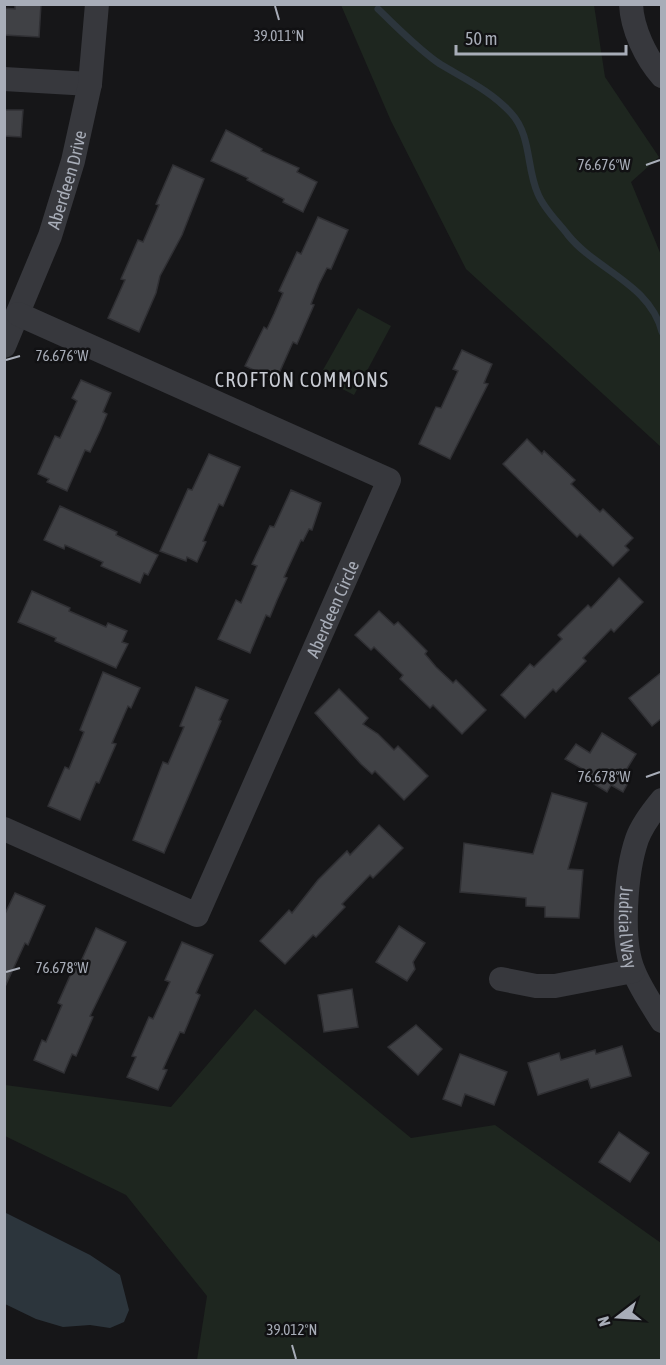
<svg xmlns="http://www.w3.org/2000/svg" width="666" height="1365" font-family="'Asap Condensed',sans-serif">
	<style>
		.green { fill: #1e261f }
		.water { fill: #2c353c }
		.lines { fill: none; stroke-linecap: round; stroke-linejoin: round }
		.stream { stroke: #2c353c; stroke-width: 7 }
		.building { fill: #404145; stroke: #303034; stroke-width: 1.5 }
		.street { stroke: #37383d; stroke-width: 24 }
		.ticks { fill: none; stroke: #a8adb8; stroke-width: 2 }
		.labels { text-anchor: middle; dominant-baseline: central; stroke-width: 5; stroke-linejoin: round; paint-order: stroke }
		.street-label { font-size: 18px; fill: #a8adb8; stroke: #111113 }
		.neighbourhood-label { font-size: 20px; letter-spacing: 1.5px; fill: #c9ccd4; stroke: #111113 }
		.ticks-label { font-size: 15px; text-anchor: middle; fill: #a8adb8; stroke: #111113; stroke-width: 5; stroke-linejoin: round; paint-order: stroke }
	</style>
	<rect width="100%" height="100%" fill="#161618"/>
	<g class="green">
		<polygon points="341,5 594,5 605,77 659,157 631,182 661,255 661,447 466,269 391,121"/>
		<polygon points="358,308 391,326 354,395 319,377"/>
		<polygon points="255,1009 411,1138 495,1125 661,1243 661,1360 197,1360 207,1296 126,1195 5,1136 5,1085 171,1107"/>
	</g>
	<polygon class="water" points="4,1212 90,1255 120,1275 129,1310 124,1322 110,1328 90,1325 63,1327 36,1319 5,1304"/>
	<g class="lines">
		<path class="stream" d="M378,9C398,28 418,49 440,64C465,79 491,91 511,113C532,136 526,168 538,194C544,209 558,222 568,235C596,270 650,284 662,332"/>
	</g>
	<g class="building">
		<polygon points="15,4 41,4 39,37 4,35 4,8 15,9"/>
		<polygon points="4,110 23,110 21,137 4,136"/>
		<polygon points="226,130 262,149 261,151 299,168 297,172 317,182 303,212 283,202 284,199 247,180 248,178 211,161"/>
		<polygon points="173,165 204,179 182,235 160,276 156,293 139,332 108,318 125,280 121,279 138,240 143,242 159,205 156,204"/>
		<polygon points="318,217 348,230 331,269 327,268 319,284 311,304 314,305 297,344 293,342 276,380 245,366 264,327 267,329 274,314 283,293 279,291 297,252 301,254"/>
		<polygon points="462,350 492,364 484,383 488,384 450,459 419,444 436,407 441,408 458,371 453,369"/>
		<polygon points="81,380 111,393 103,412 107,414 100,431 90,452 85,450 67,491 47,482 49,479 38,474 55,436 60,438 77,401 72,398"/>
		<polygon points="527,439 542,454 544,451 575,480 571,484 600,512 603,509 633,538 625,546 629,550 613,566 580,534 577,537 503,464"/>
		<polygon points="209,454 240,467 223,506 219,504 203,541 206,542 197,562 187,557 186,561 160,551 188,489 192,490"/>
		<polygon points="291,490 321,503 312,530 309,529 303,541 301,540 284,577 287,578 277,600 270,617 266,615 250,653 218,639 236,600 241,603 257,566 252,564 270,526 274,527"/>
		<polygon points="60,506 117,532 116,535 158,555 148,575 144,573 140,583 101,566 103,562 65,545 64,549 44,540"/>
		<polygon points="619,578 643,602 614,632 611,629 583,658 586,661 556,692 553,689 525,718 501,695 530,664 534,667 562,639 558,635 588,605 591,608"/>
		<polygon points="32,591 70,608 69,611 106,627 108,623 127,631 122,642 128,644 116,668 55,641 56,638 18,622"/>
		<polygon points="379,611 394,625 398,622 427,651 425,654 436,667 453,683 456,680 486,710 462,734 433,705 430,708 400,679 403,675 374,647 371,650 355,635"/>
		<polygon points="103,672 140,688 131,708 128,706 112,743 116,744 99,783 96,782 80,820 48,806 65,767 69,769 84,732 80,730"/>
		<polygon points="662,672 662,718 652,726 629,698"/>
		<polygon points="196,687 228,700 219,720 221,721 164,853 133,840 163,762 168,764 184,727 180,726"/>
		<polygon points="339,689 368,718 363,724 378,734 394,750 398,746 428,776 404,800 375,771 372,774 361,764 315,713"/>
		<polygon points="602,733 636,754 623,775 630,779 623,792 611,785 607,792 586,779 590,773 565,759 576,744 590,753"/>
		<polygon points="552,793 587,803 568,869 583,870 579,918 545,917 545,907 526,906 526,898 460,892 464,843 533,854"/>
		<polygon points="379,825 403,848 373,878 370,875 342,904 345,907 316,937 313,935 285,964 260,941 289,910 292,913 318,880 347,851 350,855"/>
		<polygon points="15,893 45,906 28,945 25,943 4,989 4,916"/>
		<polygon points="399,926 425,943 413,962 415,969 407,981 376,962"/>
		<polygon points="96,928 126,942 90,1016 93,1017 76,1056 72,1054 64,1073 34,1060 42,1040 46,1042 62,1005 58,1003 75,965 79,966"/>
		<polygon points="182,942 213,955 196,993 200,995 184,1033 180,1032 163,1069 167,1070 158,1090 127,1077 136,1057 132,1056 149,1017 153,1019 170,982 165,980"/>
		<polygon points="352,989 358,1027 324,1032 318,995"/>
		<polygon points="416,1025 442,1049 418,1075 388,1047"/>
		<polygon points="622,1046 631,1076 591,1088 588,1079 538,1095 528,1063 559,1053 561,1060 595,1050 596,1054"/>
		<polygon points="460,1054 507,1072 494,1105 465,1094 461,1106 443,1099"/>
		<polygon points="619,1132 649,1153 630,1182 599,1162"/>
	</g>
	<g class="lines">
		<g class="street">
			<path d="M631,4C632,29 646,58 662,76"/>
			<polyline points="4,79 90,84"/>
			<path id="s1" d="M4,346L50,236L73,161L90,84L97,4"/>
			<path id="s2" d="M662,800C652,812 642,825 637,839C626,871 620,941 634,972C641,989 652,1005 662,1021"/>
			<path id="s3" d="M4,829L197,915L389,480L18,314"/>
			<polyline points="501,979 536,986 555,986 633,971"/>
		</g>
	</g>
	<path class="ticks" d="M275,6L279,20M646,165L660,160M6,360L20,356M646,777L660,772M6,972L20,968M292,1345L296,1359"/>
	<g class="labels">
		<g class="street-label">
			<text stroke="none"><textPath href="#s1" startOffset="178">Aberdeen Drive</textPath></text>
			<text stroke="none"><textPath href="#s3" startOffset="546">Aberdeen Circle</textPath></text>
			<text stroke="none"><textPath href="#s2" startOffset="136">Judicial Way</textPath></text>
		</g>
		<g class="neighbourhood-label">
			<text x="302" y="379">CROFTON COMMONS</text>
		</g>
	</g>
	<g class="ticks-label">
		<text x="279" y="41">39.011°N</text>
		<text x="604" y="170">76.676°W</text>
		<text x="62" y="361">76.676°W</text>
		<text x="604" y="782">76.678°W</text>
		<text x="62" y="973">76.678°W</text>
		<text x="292" y="1335">39.012°N</text>
	</g>
	<rect width="666" height="1365" fill="none" stroke="#a8adb8" stroke-width="12"/>
	<g transform="translate(618 1317) rotate(253)" stroke="#111113" stroke-width="4.5" paint-order="stroke">
	<path d="M0-4.5L10 22L0 15L-10 22Z" fill="#a8adb8"/>
	<text y="-9" font-size="16" font-weight="bold" text-anchor="middle" fill="#a8adb8">N</text>
	</g>
	<path d="M456 45v9h170v-9" fill="none" stroke="#a8adb8" stroke-width="3"/>
	<text x="465" y="45" font-size="18" fill="#a8adb8" stroke="#111113" stroke-width="4.5" paint-order="stroke">50 m</text>
</svg>
